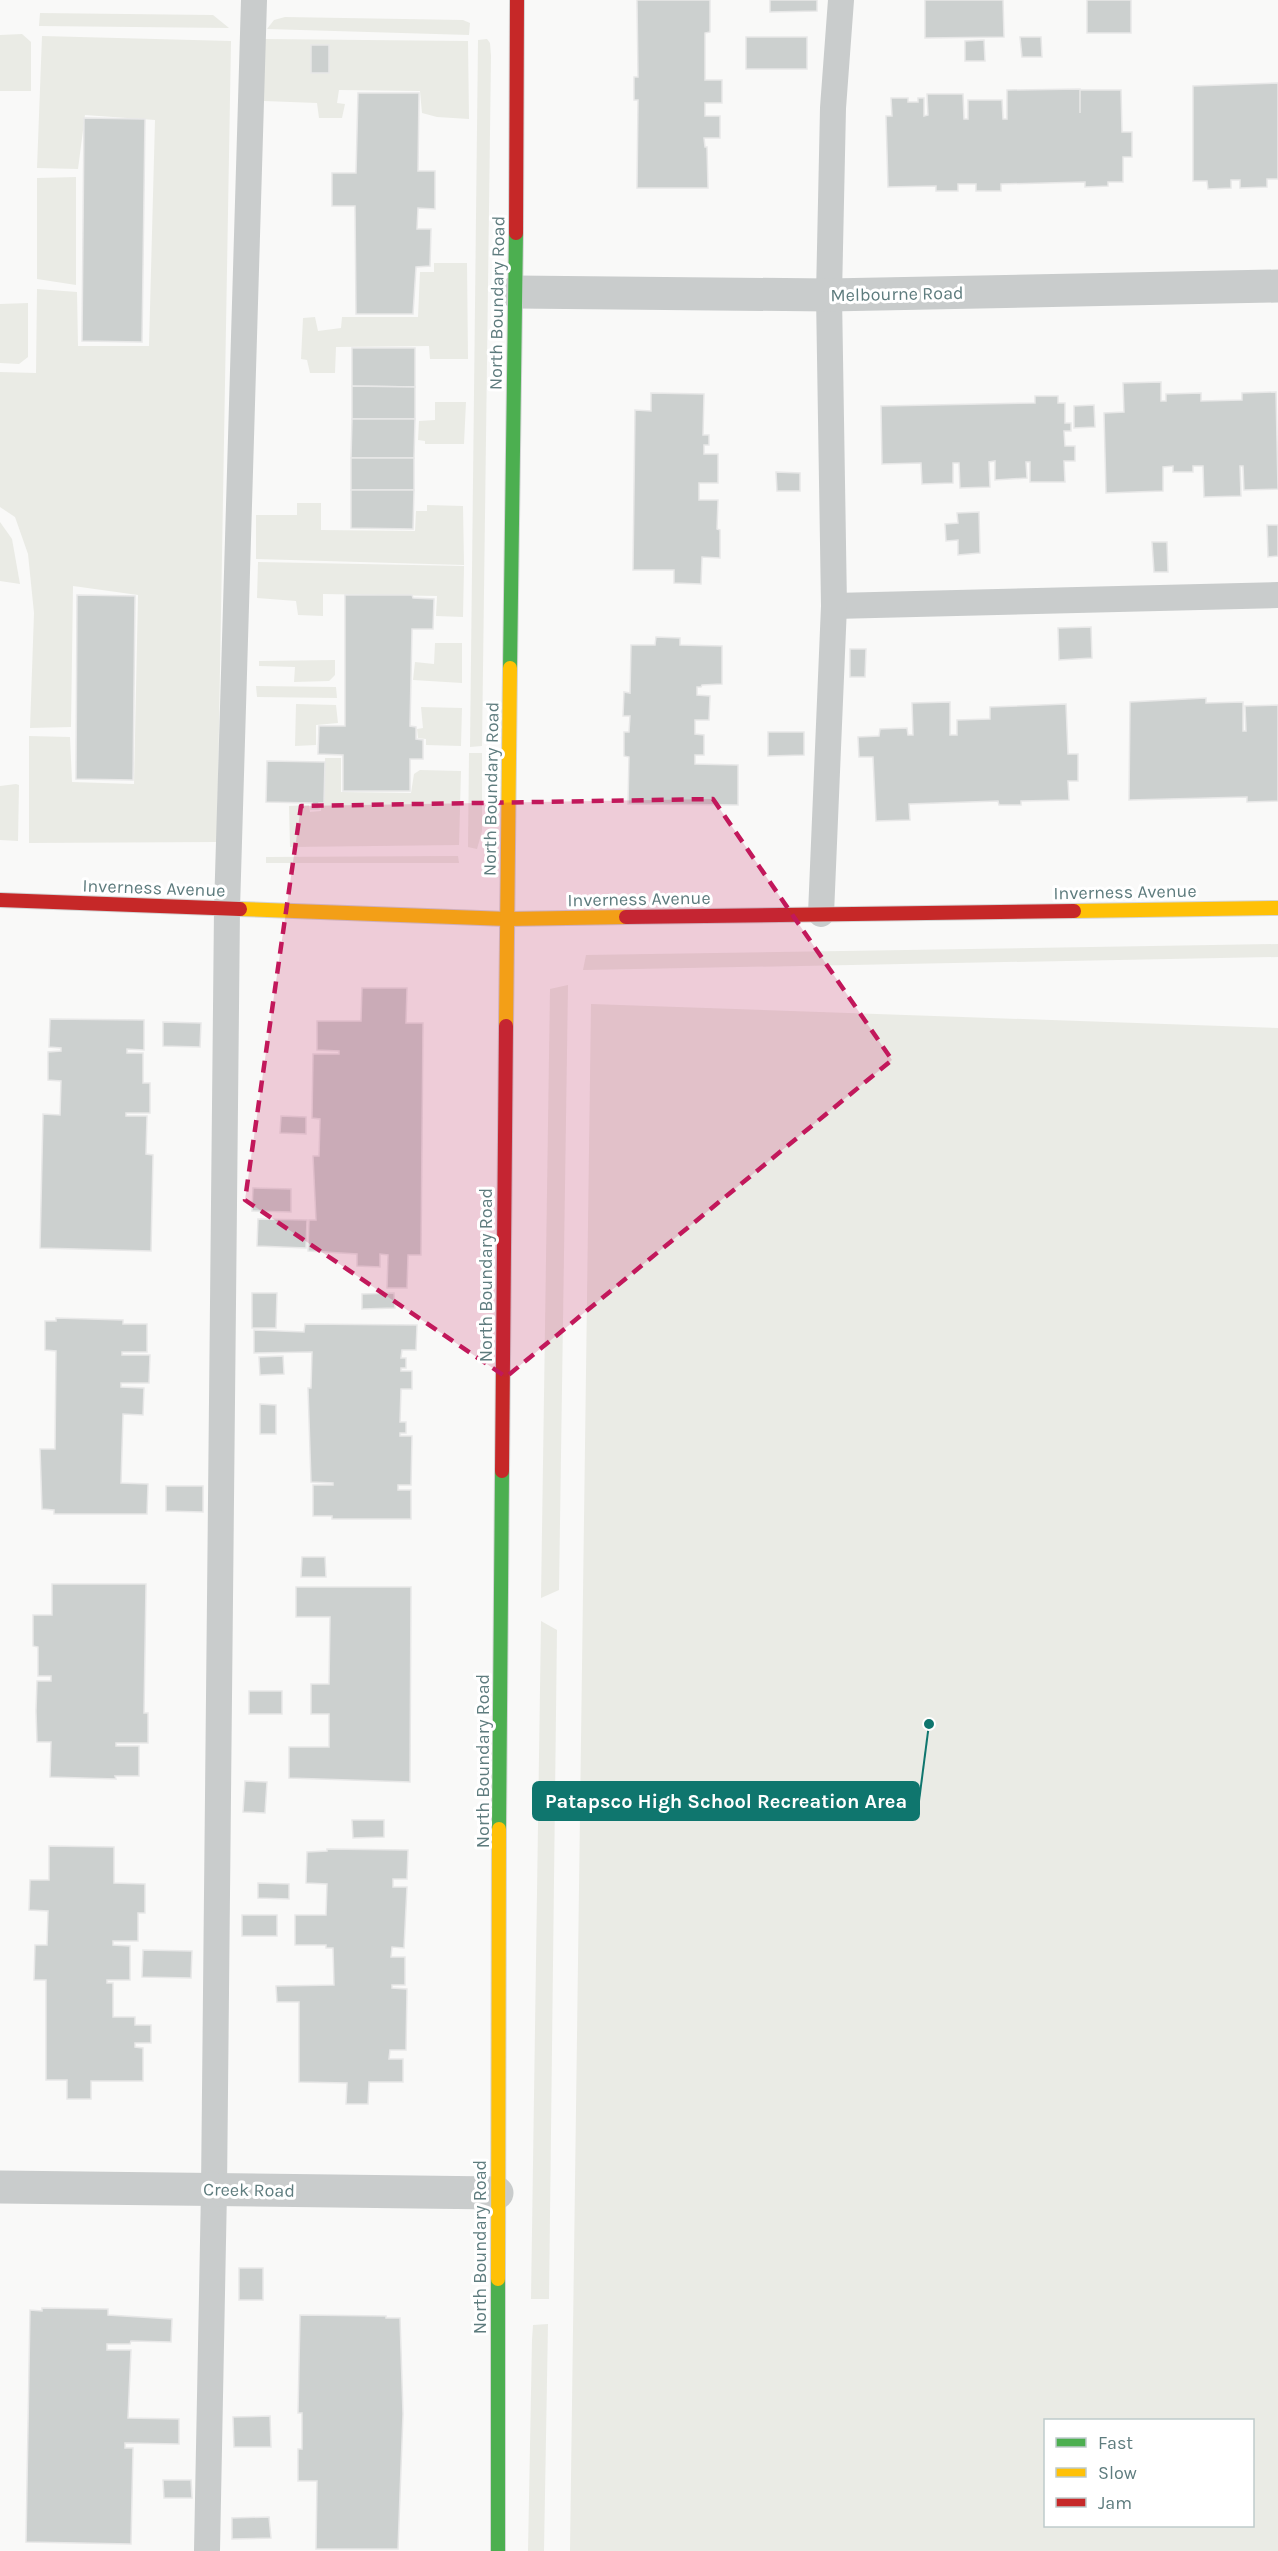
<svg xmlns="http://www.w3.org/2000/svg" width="1278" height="2551" font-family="Karla,sans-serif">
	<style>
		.green { fill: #eaebe5; fill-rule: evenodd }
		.building { fill: #ccd0cf; stroke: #e8e8e8; stroke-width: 1.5 }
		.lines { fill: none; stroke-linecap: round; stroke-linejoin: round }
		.fast-casing { stroke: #d3d5d5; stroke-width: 16 }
		.slow-casing { stroke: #d3d5d5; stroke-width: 16 }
		.jam-casing { stroke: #d3d5d5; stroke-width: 16 }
		.lane { stroke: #c9cccc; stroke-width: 26 }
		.street { stroke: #c9cccc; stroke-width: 33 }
		.fast { stroke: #4caf50; stroke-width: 14 }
		.slow { stroke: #ffc107; stroke-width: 14 }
		.jam { stroke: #c62828; stroke-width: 14 }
		.marked { fill: #c2185b; fill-opacity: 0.2; stroke: #c2185b; stroke-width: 4.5; stroke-dasharray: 12 8; stroke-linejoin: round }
		.labels { text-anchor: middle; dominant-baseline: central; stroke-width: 6; stroke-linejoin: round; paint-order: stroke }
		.street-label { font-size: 18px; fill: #5e7c7e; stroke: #fff }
		.leader { fill: none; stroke: #0f766e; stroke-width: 2 }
		.callout-dot { fill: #0f766e; stroke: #fff; stroke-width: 2 }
		.callout { fill: #0f766e; stroke: #0f766e; stroke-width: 2 }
		.callout-label { font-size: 20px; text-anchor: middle; font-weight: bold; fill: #fff }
	</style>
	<rect width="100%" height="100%" fill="#f9f9f8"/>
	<g class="green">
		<polygon points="40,13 213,15 229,28 39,26"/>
		<polygon points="285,17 463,20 470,23 469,35 267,29 274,20"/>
		<polygon points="22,34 31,42 31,91 0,91 0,35"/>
		<polygon points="42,36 231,41 217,842 29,843 29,736 70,737 72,782 134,784 138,595 73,586 71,727 30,728 34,613 28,554 15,517 0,507 0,372 36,373 37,289 77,292 78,346 149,346 155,120 85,115 78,169 37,168"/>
		<polygon points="263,39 468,41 469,119 437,117 422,113 420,91 339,90 337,103 345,104 342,118 319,118 317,103 264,101"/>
		<polygon points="487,39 490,43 491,56 482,746 470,747 478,40"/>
		<polygon points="76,177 76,285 37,279 37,178"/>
		<polygon points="434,263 467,263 468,359 430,359 429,346 336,347 335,373 310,373 307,360 301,359 303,318 315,317 318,331 341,328 342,317 418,317 420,272 434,272"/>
		<polygon points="28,303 28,357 19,364 0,363 0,304"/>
		<polygon points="435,402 466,402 464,444 425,444 425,441 418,440 419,421 435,420"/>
		<polygon points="297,503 321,503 321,530 415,531 416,511 427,511 427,505 463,506 464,565 256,559 256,515 297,515"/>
		<polygon points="0,522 12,539 20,584 0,581"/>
		<polygon points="258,562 464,566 463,617 436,616 437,596 323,594 323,616 298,615 296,601 257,598"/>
		<polygon points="435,643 462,643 462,683 413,680 415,662 434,664"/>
		<polygon points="335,660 335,675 329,681 294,682 295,667 259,666 259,661"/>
		<polygon points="256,686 336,687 337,698 257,697"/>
		<polygon points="296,704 336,705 338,723 316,725 316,745 295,746"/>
		<polygon points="421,707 462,708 461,746 426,745 426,739 418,738 417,729 423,728"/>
		<polygon points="469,753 482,753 482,831 477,849 468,847"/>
		<polygon points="325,758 341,758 341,792 411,793 414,774 420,770 461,771 459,845 290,847 289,806 309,805 310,812 321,811 321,805 324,805"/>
		<polygon points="16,784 19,785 18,841 0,840 0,786"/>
		<polygon points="458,856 459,863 266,863 266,857"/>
		<polygon points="1278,944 1278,957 583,970 586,955"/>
		<polygon points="568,985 559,1590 541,1598 550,989"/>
		<path d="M591,1004L1278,1028V2551H570ZM1046,2420H1252V2526H1046Z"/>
		<polygon points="541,1621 557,1630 549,2299 531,2299"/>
		<polygon points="548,2324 544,2551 528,2551 532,2340 533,2325"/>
	</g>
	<g class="building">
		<polygon points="637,0 710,0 710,32 705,33 705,80 722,80 722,103 705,103 705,116 720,116 720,138 704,138 705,147 707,147 708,188 637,188 638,100 634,100 634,77 638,77"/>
		<polygon points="770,0 817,0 817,11 770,12"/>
		<polygon points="925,0 1003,0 1004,37 925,38"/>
		<rect x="1087" y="0" width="44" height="33"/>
		<rect x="746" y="37" width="61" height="32"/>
		<polygon points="1020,37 1041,37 1042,57 1022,57"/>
		<polygon points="984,40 985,61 965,61 965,41"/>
		<rect x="311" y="45" width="18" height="28"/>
		<polygon points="1278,83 1278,179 1267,179 1267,187 1240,188 1240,180 1231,180 1231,188 1208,189 1207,181 1193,181 1193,86"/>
		<polygon points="1080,89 1080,113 1080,90 1121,90 1122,132 1132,132 1132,157 1123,157 1123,182 1108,182 1108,186 1085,187 1085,182 1001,184 1001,191 976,191 976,184 958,184 958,191 936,191 936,186 888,187 886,116 892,116 891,98 908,98 908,102 918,102 918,98 924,98 924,116 928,115 927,94 963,94 964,119 968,119 968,100 1002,100 1003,119 1007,119 1007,90"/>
		<polygon points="358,93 419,93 418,171 435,171 435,209 418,208 417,229 431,229 430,266 416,267 413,314 356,314 355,206 332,206 332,173 356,173"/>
		<polygon points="84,118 145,119 142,342 82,341"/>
		<polygon points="352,348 415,348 415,387 352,386"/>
		<polygon points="1161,382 1161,401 1166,401 1166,394 1201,393 1201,401 1242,400 1242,393 1276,392 1278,489 1244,490 1243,466 1240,466 1241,496 1204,497 1203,466 1193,466 1193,472 1173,472 1173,466 1163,467 1163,491 1106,493 1104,413 1124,412 1123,383"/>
		<polygon points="352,386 415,387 415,419 352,419"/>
		<polygon points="651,393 704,394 703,435 709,435 709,445 704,445 704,454 718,454 718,483 699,483 699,500 718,500 717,529 720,530 720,558 702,557 701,584 674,583 674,570 633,570 635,410 651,411"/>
		<polygon points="1035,396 1058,396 1058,403 1065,403 1065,423 1071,423 1071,431 1064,431 1065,446 1075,446 1075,461 1064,461 1065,482 1030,482 1030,462 1026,462 1027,478 995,480 995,461 989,462 990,487 960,488 959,463 953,463 953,483 922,484 921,463 882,464 881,406 1035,403"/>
		<polygon points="1094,405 1095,427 1074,428 1074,406"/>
		<polygon points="352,419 415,419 414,458 351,458"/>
		<rect x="351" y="458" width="63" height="32"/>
		<polygon points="776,472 800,473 800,491 777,491"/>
		<polygon points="351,490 414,490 413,529 351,528"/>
		<polygon points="979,512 980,553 958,555 958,540 946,541 945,524 958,523 957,513"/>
		<polygon points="1267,525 1278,525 1278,556 1268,557"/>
		<polygon points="1152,542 1167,542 1168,572 1154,572"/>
		<polygon points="77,595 135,596 133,780 76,779"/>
		<polygon points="345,595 412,595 413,598 434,599 433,629 412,629 410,726 416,727 416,739 423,740 423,759 410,759 410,791 343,791 343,755 318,754 319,726 345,726"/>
		<polygon points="1091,627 1092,658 1059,660 1058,628"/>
		<polygon points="656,637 680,638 680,645 722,646 722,684 702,685 701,687 697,687 697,695 710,696 709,720 695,720 695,734 704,735 704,755 695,755 695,764 738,765 738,805 628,804 629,757 624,756 624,732 629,732 630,716 623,716 624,692 630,693 631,645 655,645"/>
		<polygon points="850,649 866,649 865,677 850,677"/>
		<polygon points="1206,698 1206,703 1243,702 1243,731 1246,731 1245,706 1278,705 1278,801 1247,802 1247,797 1129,800 1130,702"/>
		<polygon points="950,702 950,735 957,735 957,720 990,719 990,707 1066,704 1068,754 1078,754 1078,781 1068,781 1069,800 1021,801 1021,805 999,805 998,801 909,804 910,820 876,821 873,757 859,757 858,737 879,736 880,729 907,728 908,735 913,735 912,703"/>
		<polygon points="768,732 804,732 804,755 768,756"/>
		<polygon points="267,761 325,762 324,803 319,803 319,809 311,809 312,803 266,802"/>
		<polygon points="362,988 407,988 406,1023 423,1023 421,1255 408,1255 407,1288 387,1288 388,1255 380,1254 380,1267 357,1266 357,1254 308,1251 309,1220 316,1220 313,1156 319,1156 320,1119 312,1118 313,1054 339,1054 339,1051 317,1050 317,1021 361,1021"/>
		<polygon points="50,1019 144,1020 144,1050 127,1049 127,1053 143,1053 143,1083 150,1083 150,1113 126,1113 126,1116 147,1116 146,1154 153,1155 151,1251 40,1248 43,1114 60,1115 61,1081 48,1080 48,1052 61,1051 61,1048 49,1047"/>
		<polygon points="163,1022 201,1023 200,1047 163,1046"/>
		<polygon points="281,1116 306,1117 306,1134 280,1133"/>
		<polygon points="253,1188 291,1189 291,1212 252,1211"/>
		<polygon points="258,1219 307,1220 306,1248 257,1246"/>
		<polygon points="252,1293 277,1293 276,1328 252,1328"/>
		<polygon points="394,1293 395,1308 362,1309 362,1294"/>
		<polygon points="56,1318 123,1320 123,1324 147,1324 147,1352 122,1352 122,1355 150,1355 149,1383 121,1383 121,1387 144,1388 143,1415 123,1414 121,1483 148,1484 147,1514 54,1514 54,1510 42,1509 40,1449 55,1449 56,1351 45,1350 45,1321 56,1321"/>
		<polygon points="305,1324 417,1325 416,1350 402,1350 401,1358 406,1358 406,1368 401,1368 401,1371 412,1371 412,1389 401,1389 400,1422 406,1422 406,1433 400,1433 400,1436 412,1436 411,1485 398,1485 398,1490 411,1490 411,1519 332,1519 332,1516 313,1516 313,1485 333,1485 333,1483 311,1482 308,1388 311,1388 312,1352 254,1353 254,1330 304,1332"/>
		<polygon points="283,1356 284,1374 260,1375 259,1357"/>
		<polygon points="260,1404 276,1405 276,1434 260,1434"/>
		<polygon points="166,1486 203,1486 203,1512 166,1511"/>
		<polygon points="302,1557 325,1557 326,1577 301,1577"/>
		<polygon points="52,1584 146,1584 144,1713 148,1713 148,1743 116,1743 116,1746 139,1746 139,1776 115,1776 116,1779 50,1777 51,1742 37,1742 36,1711 37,1681 51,1681 51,1676 38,1676 38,1647 33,1646 33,1615 52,1615"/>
		<polygon points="296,1587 411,1587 410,1782 289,1778 289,1747 329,1747 329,1714 311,1714 311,1684 329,1684 330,1617 296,1617"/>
		<rect x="249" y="1691" width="33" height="23"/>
		<polygon points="245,1781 267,1782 265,1813 243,1812"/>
		<polygon points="352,1820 384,1820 384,1837 353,1838"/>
		<polygon points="49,1846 114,1847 114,1883 145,1884 145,1913 138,1913 138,1941 113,1941 113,1945 130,1946 130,1980 107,1980 107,1983 113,1983 113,2017 135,2017 135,2025 151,2025 151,2043 135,2043 135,2047 143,2048 143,2081 91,2081 91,2099 67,2099 67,2080 46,2080 46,1980 34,1980 35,1945 47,1945 48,1911 29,1910 30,1880 49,1880"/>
		<polygon points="327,1849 408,1850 407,1879 393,1879 393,1887 407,1887 404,1948 392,1947 391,1957 405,1957 405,1985 392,1985 392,1988 407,1989 406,2050 390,2050 389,2059 403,2059 403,2082 369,2082 368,2104 346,2104 347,2083 299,2082 299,2002 277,2002 276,1986 334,1985 333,1948 326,1948 326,1945 295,1945 295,1915 326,1915 327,1884 306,1883 307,1852 327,1851"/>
		<polygon points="258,1883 289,1884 289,1899 258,1898"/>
		<rect x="242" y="1915" width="35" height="21"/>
		<polygon points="143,1950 192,1951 191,1978 142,1977"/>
		<rect x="239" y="2268" width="24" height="32"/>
		<polygon points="42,2308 108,2309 108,2315 172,2319 171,2342 131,2341 130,2344 107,2344 107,2350 131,2350 128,2418 179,2419 179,2444 125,2443 125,2448 133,2448 131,2544 26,2542 30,2310 42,2311"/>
		<polygon points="300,2315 386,2316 386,2318 400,2318 403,2414 398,2549 316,2549 317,2481 298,2481 298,2449 302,2449 302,2413 298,2413"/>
		<polygon points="270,2416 271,2447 234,2447 233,2417"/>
		<polygon points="163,2480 191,2480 192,2498 164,2498"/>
		<polygon points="269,2517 271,2538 232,2539 232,2518"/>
	</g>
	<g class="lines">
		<g class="fast-casing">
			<g id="fast">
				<polyline points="510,668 516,233"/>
				<polyline points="499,1829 502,1471"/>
				<polyline points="498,2279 498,2551"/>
			</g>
		</g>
		<g class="slow-casing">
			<g id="slow">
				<polyline points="240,909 507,919 626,917"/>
				<polyline points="1074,911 1278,908"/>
				<polyline points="506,1026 510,668"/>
				<polyline points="498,2279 499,1829"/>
			</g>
		</g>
		<g class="jam-casing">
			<g id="jam">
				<polyline points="516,233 517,0"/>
				<polyline points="0,900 240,909"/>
				<polyline points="626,917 1074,911"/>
				<polyline points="502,1471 506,1026"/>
			</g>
		</g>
		<g class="lane">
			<polyline points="834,606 1278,595"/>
			<polyline points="821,914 834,606 829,295 833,108 841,0"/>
			<polyline points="207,2551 214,2190 227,909 254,0"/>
		</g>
		<g class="street">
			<polyline points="516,292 829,295 1278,286"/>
			<polyline points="0,2187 497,2193"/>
		</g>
		<use href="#fast" class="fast"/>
		<use href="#slow" class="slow"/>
		<use href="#jam" class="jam"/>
	</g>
	<path class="marked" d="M713,799L892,1060L506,1377L245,1200L301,806Z"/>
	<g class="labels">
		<g class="street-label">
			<text transform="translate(897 294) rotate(-1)">Melbourne Road</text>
			<text transform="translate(497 303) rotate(-89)">North Boundary Road</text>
			<text transform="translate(491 789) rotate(-89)">North Boundary Road</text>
			<text transform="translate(154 888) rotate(2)">Inverness Avenue</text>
			<text transform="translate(1125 892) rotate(-1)">Inverness Avenue</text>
			<text transform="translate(639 899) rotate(-1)">Inverness Avenue</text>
			<text transform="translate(486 1275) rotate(-90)">North Boundary Road</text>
			<text transform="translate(483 1761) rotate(-90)">North Boundary Road</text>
			<text transform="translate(249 2190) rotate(1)">Creek Road</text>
			<text transform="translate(480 2247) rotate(-90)">North Boundary Road</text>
		</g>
	</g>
	<path class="leader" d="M929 1724L919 1801"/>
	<circle class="callout-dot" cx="929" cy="1724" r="6"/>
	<rect class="callout" x="533" y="1782" width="386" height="38" rx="6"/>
	<g class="callout-label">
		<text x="726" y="1808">Patapsco High School Recreation Area</text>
	</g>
	<rect x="1044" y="2419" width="210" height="108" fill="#ffffff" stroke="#bfcbcb" stroke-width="1.5"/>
	<rect x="1056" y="2438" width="30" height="9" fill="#4caf50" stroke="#bfcbcb" stroke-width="1.5"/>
	<text x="1098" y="2449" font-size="18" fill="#5e7c7e">Fast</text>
	<rect x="1056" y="2468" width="30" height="9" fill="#ffc107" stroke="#bfcbcb" stroke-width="1.5"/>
	<text x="1098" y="2479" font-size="18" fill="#5e7c7e">Slow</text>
	<rect x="1056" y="2498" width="30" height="9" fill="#c62828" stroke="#bfcbcb" stroke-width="1.5"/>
	<text x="1098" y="2509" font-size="18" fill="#5e7c7e">Jam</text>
</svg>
